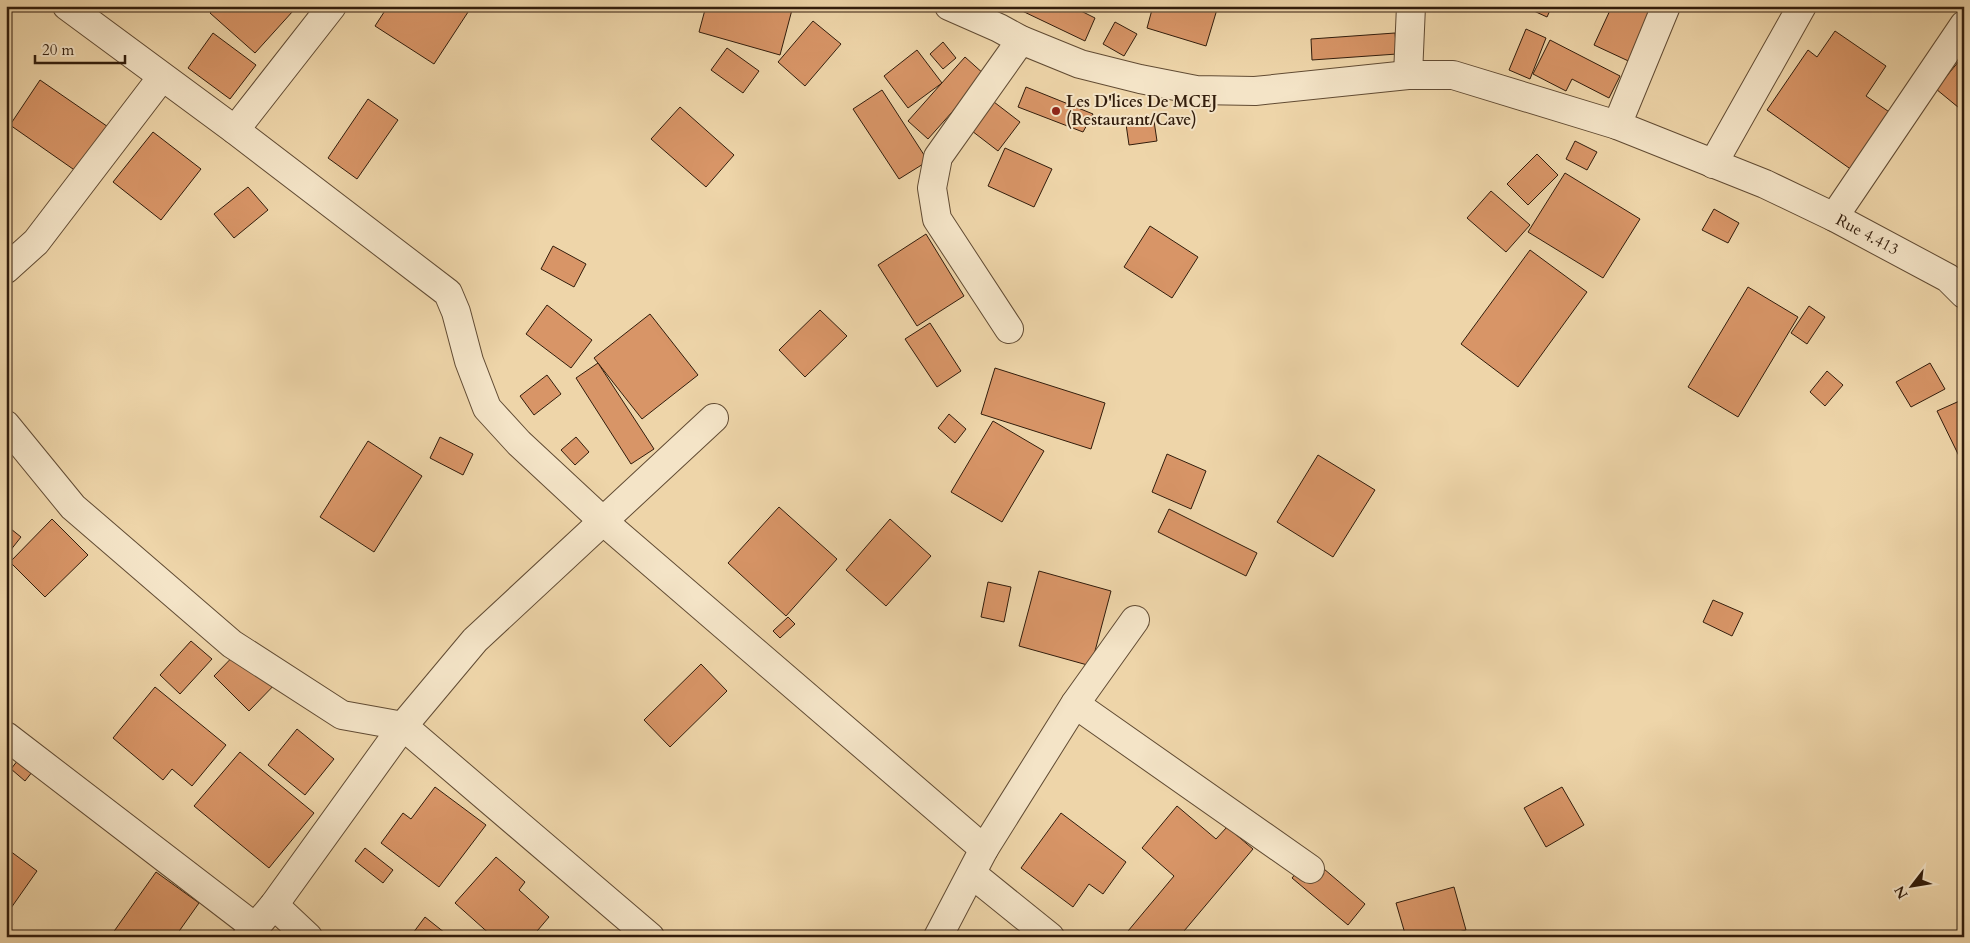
<svg xmlns="http://www.w3.org/2000/svg" width="1970" height="943" font-family="Cardo,serif">
	<style>
		.building { fill: #d89567; stroke: #321d0c }
		.lines { fill: none; stroke-linecap: round; stroke-linejoin: round }
		.minor-casing { stroke: #614b33; stroke-width: 30 }
		.minor { stroke: #f4e4c7; stroke-width: 28 }
		.poi-dot { fill: #8f2418; stroke: #f4e4c7; stroke-width: 2 }
		.labels { text-anchor: middle; dominant-baseline: central; stroke-width: 4; stroke-linejoin: round; paint-order: stroke }
		.poi-label { font-size: 16px; font-weight: bold; fill: #321d0c; stroke: #f4e4c7; text-anchor: start }
		.street-label { font-size: 16px; fill: #321d0c; stroke: #f4e4c7 }
	</style>
	<rect width="100%" height="100%" fill="#eed5a9"/>
	<filter id="stains"><feTurbulence type="fractalNoise" baseFrequency=".004" numOctaves="4"/><feColorMatrix values="0 0 0 0 .2 0 0 0 0 .09 0 0 0 0 .02 0 0 0 .5 -.17"/></filter>
	<radialGradient id="worn" r=".72"><stop offset=".6" stop-color="#630" stop-opacity="0"/><stop offset="1" stop-color="#630" stop-opacity=".3"/></radialGradient>
	<g class="building">
		<polygon points="216,6 288,6 293,11 255,53 210,13"/>
		<polygon points="388,6 472,6 434,64 375,26"/>
		<polygon points="706,6 793,6 780,55 699,32"/>
		<polygon points="1020,6 1071,6 1095,18 1085,41 1018,9"/>
		<polygon points="1153,6 1218,6 1206,46 1147,28"/>
		<polygon points="1523,6 1552,6 1547,17"/>
		<polygon points="1612,6 1664,6 1637,65 1594,45"/>
		<polygon points="813,21 841,44 805,86 778,62"/>
		<polygon points="1115,22 1137,34 1124,56 1103,44"/>
		<polygon points="1526,29 1546,38 1530,79 1509,70"/>
		<polygon points="1835,31 1886,66 1866,96 1898,118 1859,175 1767,110 1808,50 1817,57"/>
		<polygon points="213,33 256,65 230,99 188,68"/>
		<polygon points="1395,33 1397,54 1312,60 1311,39"/>
		<polygon points="1550,40 1620,76 1609,98 1572,79 1566,91 1533,74"/>
		<polygon points="943,42 956,58 943,69 930,54"/>
		<polygon points="727,48 759,71 743,93 711,70"/>
		<polygon points="917,50 942,83 908,108 884,76"/>
		<polygon points="1964,55 1964,112 1936,89"/>
		<polygon points="965,57 985,75 928,139 908,121"/>
		<polygon points="40,80 114,131 83,176 10,125"/>
		<polygon points="1026,87 1093,114 1083,132 1018,107"/>
		<polygon points="882,90 928,161 899,179 853,109"/>
		<polygon points="368,99 398,120 357,179 328,158"/>
		<polygon points="994,102 1020,122 998,151 972,131"/>
		<polygon points="680,107 734,155 706,187 651,139"/>
		<polygon points="1154,121 1157,141 1129,145 1126,124"/>
		<polygon points="153,132 201,169 161,220 113,182"/>
		<polygon points="1575,141 1597,152 1587,170 1566,159"/>
		<polygon points="1005,148 1052,169 1034,207 988,186"/>
		<polygon points="1537,154 1558,175 1528,205 1507,184"/>
		<polygon points="1565,173 1640,219 1603,278 1528,232"/>
		<polygon points="248,187 268,210 234,238 214,214"/>
		<polygon points="1491,191 1530,225 1506,252 1467,218"/>
		<polygon points="1714,209 1739,223 1728,243 1702,230"/>
		<polygon points="1150,226 1198,257 1172,298 1124,267"/>
		<polygon points="926,234 964,296 917,326 878,265"/>
		<polygon points="553,246 586,264 574,287 541,269"/>
		<polygon points="1530,250 1587,292 1518,387 1461,344"/>
		<polygon points="1748,287 1798,317 1738,417 1688,387"/>
		<polygon points="547,305 592,340 571,368 526,334"/>
		<polygon points="1809,306 1825,317 1807,344 1791,333"/>
		<polygon points="820,310 847,336 805,377 779,350"/>
		<polygon points="650,314 698,375 642,419 594,358"/>
		<polygon points="930,323 961,371 937,387 905,339"/>
		<polygon points="598,363 654,449 631,464 576,378"/>
		<polygon points="1930,363 1945,389 1911,407 1896,382"/>
		<polygon points="995,368 1105,403 1091,449 981,414"/>
		<polygon points="1827,371 1843,385 1825,406 1810,392"/>
		<polygon points="547,375 561,394 534,415 520,396"/>
		<polygon points="1964,399 1964,454 1959,456 1937,411"/>
		<polygon points="949,414 966,429 955,443 938,428"/>
		<polygon points="993,421 1044,451 1002,522 951,492"/>
		<polygon points="440,437 473,454 463,475 430,458"/>
		<polygon points="576,437 589,452 575,465 561,450"/>
		<polygon points="368,441 422,476 374,552 320,517"/>
		<polygon points="1167,454 1206,471 1191,509 1152,492"/>
		<polygon points="1318,455 1375,490 1333,557 1277,522"/>
		<polygon points="779,507 837,559 786,616 728,563"/>
		<polygon points="1169,509 1257,553 1246,576 1158,532"/>
		<polygon points="52,519 88,555 45,597 10,562"/>
		<polygon points="890,519 931,556 886,606 846,570"/>
		<polygon points="6,525 21,537 6,556"/>
		<polygon points="1039,571 1111,591 1091,666 1019,646"/>
		<polygon points="988,582 1011,587 1004,622 981,617"/>
		<polygon points="1713,600 1743,613 1732,636 1703,622"/>
		<polygon points="788,617 795,624 780,638 773,631"/>
		<polygon points="191,641 212,659 180,694 160,675"/>
		<polygon points="247,642 282,677 249,711 214,676"/>
		<polygon points="701,664 727,691 670,747 644,720"/>
		<polygon points="155,687 226,745 192,786 172,769 163,780 113,738"/>
		<polygon points="297,729 334,759 305,795 268,765"/>
		<polygon points="25,751 40,762 25,781 11,769"/>
		<polygon points="240,752 314,813 269,868 194,806"/>
		<polygon points="435,787 486,825 439,887 381,843 403,813 411,819"/>
		<polygon points="1562,787 1584,825 1546,847 1524,808"/>
		<polygon points="1177,806 1216,839 1227,827 1253,849 1179,937 1123,937 1174,876 1142,848"/>
		<polygon points="1061,813 1126,862 1103,894 1089,884 1073,907 1021,868"/>
		<polygon points="6,848 37,871 11,908 6,905"/>
		<polygon points="365,848 393,870 383,883 355,861"/>
		<polygon points="496,857 525,882 519,890 549,917 532,937 493,937 455,903"/>
		<polygon points="1310,857 1365,904 1348,925 1292,878"/>
		<polygon points="156,872 199,903 175,937 110,937"/>
		<polygon points="1454,887 1466,930 1440,937 1406,937 1396,903"/>
		<polygon points="425,917 450,937 410,937"/>
	</g>
	<g class="lines">
		<g class="minor-casing">
			<g id="minor">
				<polyline points="67,6 235,130 448,293 456,312 469,361 487,408 519,443 604,522 984,849"/>
				<path id="s1" d="M949,6L999,28L1021,40L1080,64L1140,79L1196,90L1255,91L1408,75H1453L1617,125L1765,184L1834,217L1948,278L1964,294"/>
				<polyline points="1408,75 1411,6"/>
				<polyline points="1617,125 1666,6"/>
				<polyline points="235,130 332,6"/>
				<polyline points="1713,164 1802,6"/>
				<polyline points="1834,217 1964,25"/>
				<polyline points="6,269 36,242 162,77"/>
				<polyline points="1009,329 937,219 932,188 938,157 1021,40"/>
				<polyline points="6,425 73,507 232,644 342,715 403,726 650,937"/>
				<polyline points="1075,704 1310,869"/>
				<polyline points="6,736 256,928"/>
				<polyline points="972,874 1050,937"/>
				<polyline points="274,905 308,937"/>
				<polyline points="247,937 274,905 403,726 475,640 714,418"/>
				<polyline points="938,937 984,849 1075,704 1135,620"/>
			</g>
		</g>
		<use href="#minor" class="minor"/>
	</g>
	<circle class="poi-dot" cx="1056" cy="111" r="5"/>
	<g class="labels">
		<g class="poi-label">
			<text x="1066" y="102">Les D'lices De MCEJ<tspan x="1066" dy="18">(Restaurant/Cave)</tspan></text>
		</g>
		<g class="street-label">
			<text stroke="none"><textPath href="#s1" startOffset="965">Rue 4.413</textPath></text>
		</g>
	</g>
	<rect width="1970" height="943" fill="none" stroke="#eed5a9" stroke-width="25"/>
	<rect x="8" y="8" width="1955" height="928" fill="none" stroke="#321d0c" stroke-width="2.5"/>
	<rect x="12" y="12" width="1945" height="918" fill="none" stroke="#321d0c"/>
	<g transform="translate(1912 886) rotate(239)" stroke="#f4e4c7" stroke-width="4" paint-order="stroke">
	<path d="M0-4L9 19L0 12L-9 19Z" fill="#321d0c"/>
	<text y="-8" font-size="14" font-weight="bold" text-anchor="middle" fill="#321d0c">N</text>
	</g>
	<path d="M35 55v8h90v-8" fill="none" stroke="#321d0c" stroke-width="2.5"/>
	<text x="42" y="55" font-size="15" fill="#321d0c" stroke="#f4e4c7" stroke-width="4" paint-order="stroke">20 m</text>
	<rect width="100%" height="100%" filter="url(#stains)"/>
	<rect width="100%" height="100%" fill="url(#worn)"/>
</svg>
